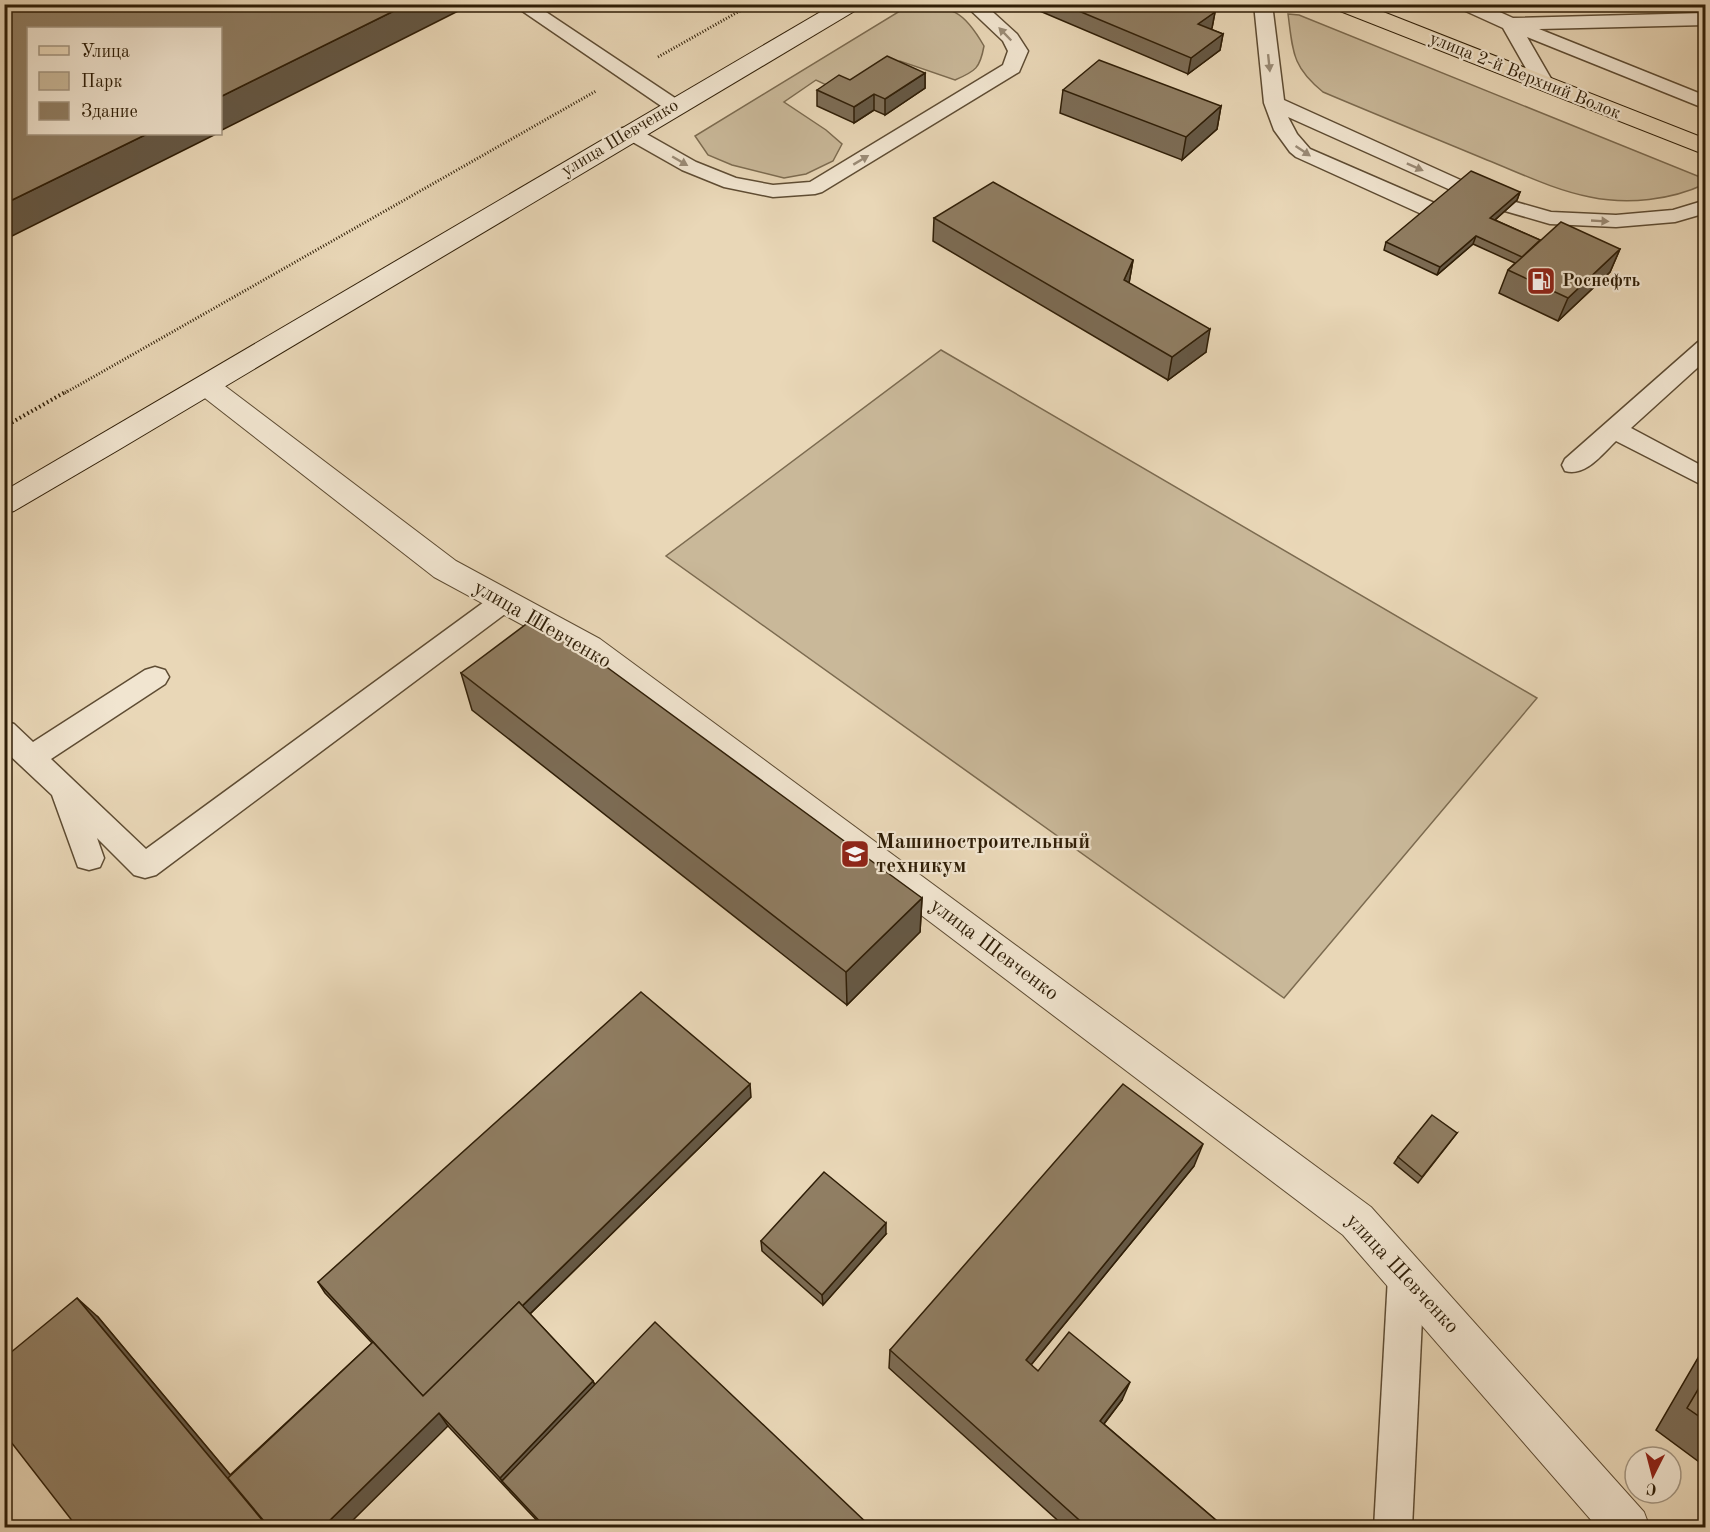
<svg xmlns="http://www.w3.org/2000/svg" width="1710" height="1532" font-family="'Old Standard TT',serif">
	<style>
		.green { fill: #c9b899; stroke: #7c6b50; stroke-width: 1.5 }
		.lines { fill: none; stroke-linecap: round; stroke-linejoin: round }
		.lane-casing { stroke: #5e4c33; stroke-width: 3 }
		.street-casing { stroke: #5e4c33; stroke-width: 2 }
		.secondary-casing { stroke: #2f1e07; stroke-width: 2 }
		.primary-casing { stroke: #2f1e07; stroke-width: 2 }
		.path-far1 { stroke: #2f1e07; stroke-width: 3; stroke-dasharray: 1 2; stroke-linecap: butt }
		.path { stroke: #2f1e07; stroke-width: 4; stroke-dasharray: 1.5 3; stroke-linecap: butt }
		.lane { fill: #f1e5d0; fill-rule: evenodd }
		.street { fill: #f1e5d0; fill-rule: evenodd }
		.secondary { fill: #f1e5d0; fill-rule: evenodd }
		.primary { fill: #e9d7b7; fill-rule: evenodd }
		.wall { fill: #7c6c55; stroke: #2f1e07; stroke-width: 1.5 }
		.shaded-wall { fill: #655845; stroke: #2f1e07; stroke-width: 1.5 }
		.building { fill: #907e63; stroke: #2f1e07; stroke-width: 1.5 }
		.oneway { fill: #9a8b76 }
		.labels { text-anchor: middle; dominant-baseline: central; stroke-width: 4.5; stroke-linejoin: round; paint-order: stroke }
		.far-street-label { font-size: 18px; fill: #2f1e07; stroke: #f1e5d0 }
		.far-poi-label { font-size: 18px; font-weight: bold; fill: #2f1e07; stroke: #f1e5d0; text-anchor: start }
		.street-label { font-size: 21px; fill: #2f1e07; stroke: #f1e5d0 }
		.poi-label { font-size: 21px; font-weight: bold; fill: #2f1e07; stroke: #f1e5d0; text-anchor: start }
	</style>
	<rect width="100%" height="100%" fill="#e9d7b7"/>
	<filter id="stains"><feTurbulence type="fractalNoise" baseFrequency=".00333" numOctaves="4"/><feColorMatrix values="0 0 0 0 .2 0 0 0 0 .09 0 0 0 0 .02 0 0 0 .5 -.17"/></filter>
	<radialGradient id="worn" r=".72"><stop offset=".6" stop-color="#630" stop-opacity="0"/><stop offset="1" stop-color="#630" stop-opacity=".3"/></radialGradient>
	<g class="green">
		<path d="M908,6C951,8 961,6 984,46C980,68 976,71 955,80L900,61L887,72L839,91L816,80L784,102L826,130L842,144L833,161L806,174L784,178L732,165L708,155L695,136Z"/>
		<path d="M1288,14L1299,15L1705,179V184C1671,200 1628,205 1590,197C1554,190 1520,173 1487,160C1432,137 1377,115 1323,92C1292,67 1293,52 1288,14Z"/>
		<polygon points="941,350 1537,698 1284,998 666,556"/>
	</g>
	<g class="lines">
		<g class="lane-casing">
			<g id="lane">
				<polygon points="512,4 534,4 681,102 684,106 681,110 667,110"/>
				<polygon points="964,4 984,4 1017,34 1028,51 1019,72 822,192 815,194 773,197 724,187 682,170 622,136 619,132 622,128 636,128 696,162 736,178 773,185 810,182 1003,65 1008,51 1003,41"/>
				<polygon points="1254,4 1272,4 1284,100 1498,197 1551,212 1616,215 1673,210 1706,200 1706,213 1675,222 1616,227 1550,224 1484,205 1288,117 1297,134 1310,149 1439,205 1473,211 1476,216 1473,221 1465,222 1426,216 1296,157 1290,152 1274,130 1264,103"/>
				<polygon points="1457,4 1482,4 1513,18 1706,13 1706,25 1539,29 1706,96 1706,109 1527,37 1553,82 1550,86 1536,86 1503,28 1459,8"/>
				<path d="M1706,340V360L1631,428L1706,468V487L1616,441C1602,454 1586,477 1565,471L1562,465L1565,459L1698,342Z"/>
				<polygon points="504,591 513,594 517,601 513,608 156,875 145,878 134,875 97,838 104,858 100,867 89,870 78,867 52,795 4,750 4,721 14,724 33,742 145,670 155,667 165,670 169,677 165,684 51,759 146,849 495,594"/>
				<polygon points="1406,1260 1418,1265 1424,1277 1412,1528 1374,1528 1388,1277 1394,1265"/>
			</g>
		</g>
		<g class="street-casing">
			<polygon id="street" points="207,377 217,380 456,561 600,639 1371,1207 1644,1512 1650,1528 1598,1528 1343,1235 578,655 434,577 197,392 193,386 197,380"/>
		</g>
		<g class="secondary-casing">
			<polygon id="secondary" points="834,4 860,4 858,9 120,449 14,511 4,514 4,491"/>
		</g>
		<g class="primary-casing">
			<polygon id="primary" points="1333,4 1363,4 1706,139 1706,155 1335,9"/>
		</g>
		<g class="path-far1">
			<polyline points="658,57 752,4"/>
			<polyline points="65,393 596,91"/>
		</g>
		<polyline class="path" points="4,427 67,391"/>
		<use href="#lane" class="lane"/>
		<use href="#street" class="street"/>
		<use href="#secondary" class="secondary"/>
		<use href="#primary" class="primary"/>
	</g>
	<g class="wall">
		<polygon points="1036,4 1195,4 1215,12 1212,28 1210,29 1223,34 1220,50 1188,74 1035,9"/>
		<polygon points="925,73 925,88 885,115 874,110 854,123 817,106 817,90 850,80"/>
		<polygon points="1063,90 1221,106 1217,129 1182,160 1060,113"/>
		<polygon points="1520,192 1517,200 1495,220 1540,240 1620,249 1610,272 1558,321 1499,293 1508,270 1515,263 1473,244 1437,275 1384,250 1386,242"/>
		<polygon points="934,218 1133,260 1129,283 1206,352 1168,380 933,241"/>
		<polygon points="461,673 922,898 920,932 847,1005 472,710"/>
		<polygon points="751,1097 530,1314 593,1381 595,1385 871,1527 543,1527 448,1426 77,1527 98,1317 230,1475 372,1343 325,1293 318,1282"/>
		<polygon points="1457,1133 1418,1183 1394,1163 1398,1157"/>
		<polygon points="1194,1166 1031,1365 1038,1371 1122,1400 1104,1424 1224,1527 1065,1527 889,1368 890,1350"/>
		<polygon points="886,1234 823,1305 762,1251 761,1241"/>
		<polygon points="1706,1344 1706,1467 1656,1430"/>
	</g>
	<g class="shaded-wall">
		<polygon points="408,4 472,4 220,131 220,97"/>
		<polygon points="1215,12 1212,28 1195,40 1198,24"/>
		<polygon points="1223,34 1220,50 1188,74 1191,58"/>
		<polygon points="925,73 925,88 885,115 885,99"/>
		<polygon points="874,94 874,110 854,123 854,107"/>
		<polygon points="1221,106 1217,129 1182,160 1186,137"/>
		<polygon points="147,134 216,134 4,240 4,204"/>
		<polygon points="1520,192 1517,200 1488,226 1490,218"/>
		<polygon points="1476,236 1473,244 1437,275 1440,267"/>
		<polygon points="1620,249 1610,272 1558,321 1568,298"/>
		<polygon points="1133,260 1129,283 1124,280"/>
		<polygon points="1210,329 1206,352 1168,380 1172,357"/>
		<polygon points="922,898 920,932 847,1005 846,972"/>
		<polygon points="750,1084 751,1097 433,1409 426,1400"/>
		<polygon points="1203,1144 1194,1166 1021,1377 1026,1360"/>
		<polygon points="886,1223 886,1234 823,1305 822,1295"/>
		<polygon points="77,1298 98,1317 274,1527 268,1527"/>
		<polygon points="593,1381 599,1395 502,1481 500,1478"/>
		<polygon points="1130,1382 1122,1400 1093,1438 1100,1421"/>
		<polygon points="439,1413 448,1426 346,1527 323,1527"/>
	</g>
	<g class="building">
		<polygon points="4,4 408,4 220,97 220,28 28,28 28,134 147,134 4,204"/>
		<polygon points="1062,4 1195,4 1215,12 1198,24 1223,34 1191,58"/>
		<polygon points="887,56 925,73 885,99 874,94 854,107 817,90 839,75 850,80"/>
		<polygon points="1099,60 1221,106 1186,137 1063,90"/>
		<polygon points="1471,171 1520,192 1490,218 1540,240 1522,257 1476,236 1440,267 1386,242"/>
		<polygon points="993,182 1133,260 1124,280 1210,329 1172,357 934,218"/>
		<polygon points="1561,222 1620,249 1568,298 1508,270"/>
		<polygon points="537,616 922,898 846,972 461,673"/>
		<polygon points="641,992 750,1084 522,1306 519,1302 423,1396 318,1282"/>
		<polygon points="1123,1084 1203,1144 1026,1360 1038,1371 1069,1332 1130,1382 1100,1421 1224,1527 1087,1527 890,1350"/>
		<polygon points="1432,1115 1457,1133 1422,1177 1398,1157"/>
		<polygon points="824,1172 886,1223 822,1295 761,1241"/>
		<polygon points="77,1298 268,1527 77,1527 4,1433 4,1358"/>
		<polygon points="519,1302 593,1381 500,1478 439,1413 323,1527 269,1527 228,1478 373,1342 423,1396"/>
		<polygon points="655,1322 871,1527 545,1527 502,1481"/>
		<polygon points="1706,1376 1706,1421 1687,1408"/>
	</g>
	<defs><path id="oneway-solid" d="M-6-.8H1V-3.2L6.5 0L1 3.2V.8H-6Z" transform="scale(1.5)"/></defs>
	<g class="oneway">
		<use href="#oneway-solid" transform="translate(1005 34) rotate(-134)"/>
		<use href="#oneway-solid" transform="translate(1269 63) rotate(84)"/>
		<use href="#oneway-solid" transform="translate(1303 151) rotate(34)"/>
		<use href="#oneway-solid" transform="translate(861 160) rotate(-31)"/>
		<use href="#oneway-solid" transform="translate(680 161) rotate(30)"/>
		<use href="#oneway-solid" transform="translate(1415 167) rotate(24)"/>
		<use href="#oneway-solid" transform="translate(1600 221) rotate(3)"/>
	</g>
	<defs>
		<g id="fuel-square" transform="scale(1.5)"><rect x="-9" y="-9" width="18" height="18" rx="4" fill="#8f2418" stroke="#f1e5d0"/><path d="M-5.5-6h7V0h2V4h1.3V-2.5L3-4.5l.8-.8L6-3V5H2.5V1h-1V6h-7ZM-4.2-4.7v3.2H.2V-4.7Z" fill="#fff"/></g>
		<g id="university-square" transform="scale(1.5)"><rect x="-9" y="-9" width="18" height="18" rx="4" fill="#8f2418" stroke="#f1e5d0"/><path d="M0-5L7-2L0 1L-7-2ZM-4 1L0 2.5L4 1V4Q0 6-4 4Z" fill="#fff"/></g>
	</defs>
	<g fill-rule="evenodd">
		<use href="#fuel-square" x="1541" y="281"/>
		<use href="#university-square" x="855" y="854"/>
	</g>
	<g class="labels">
		<g class="far-street-label">
			<text transform="translate(1525 76) rotate(22)">улица 2-й Верхний Волок</text>
			<text transform="translate(620 138) rotate(-31)">улица Шевченко</text>
		</g>
		<g class="far-poi-label">
			<text x="1562" y="281">Роснефть</text>
		</g>
		<g class="street-label">
			<text transform="translate(542 625) rotate(30)">улица Шевченко</text>
			<text transform="translate(994 950) rotate(37)">улица Шевченко</text>
			<text transform="translate(1402 1274) rotate(47)">улица Шевченко</text>
		</g>
		<g class="poi-label">
			<text x="876" y="842">Машиностроительный<tspan x="876" dy="24">техникум</tspan></text>
		</g>
	</g>
	<rect width="1710" height="1532" fill="none" stroke="#e9d7b7" stroke-width="24"/>
	<rect x="6" y="6" width="1698" height="1520" fill="none" stroke="#2f1e07" stroke-width="3"/>
	<rect x="12" y="12" width="1686" height="1508" fill="none" stroke="#2f1e07" stroke-width="1.5"/>
	<rect x="27" y="27" width="195" height="108" fill="#f1e5d0" stroke="#a39580" stroke-width="1.5"/>
	<rect x="39" y="46" width="30" height="9" fill="#e9d7b7" stroke="#a39580" stroke-width="1.5"/>
	<text x="81" y="57" font-size="18" fill="#2f1e07">Улица</text>
	<rect x="39" y="72" width="30" height="18" fill="#c9b899" stroke="#a39580" stroke-width="1.5"/>
	<text x="81" y="87" font-size="18" fill="#2f1e07">Парк</text>
	<rect x="39" y="102" width="30" height="18" fill="#907e63" stroke="#a39580" stroke-width="1.5"/>
	<text x="81" y="117" font-size="18" fill="#2f1e07">Здание</text>
	<g transform="translate(1653 1475) rotate(186)"><circle r="28" fill="#f1e5d0" stroke="#a39580" stroke-width="1.5"/>
	<path d="M0-4.5L10 22L0 15L-10 22Z" fill="#8f2418"/>
	<text y="-9" font-size="16" font-weight="bold" text-anchor="middle" fill="#2f1e07">С</text>
	</g>
	<rect width="100%" height="100%" filter="url(#stains)"/>
	<rect width="100%" height="100%" fill="url(#worn)"/>
</svg>
